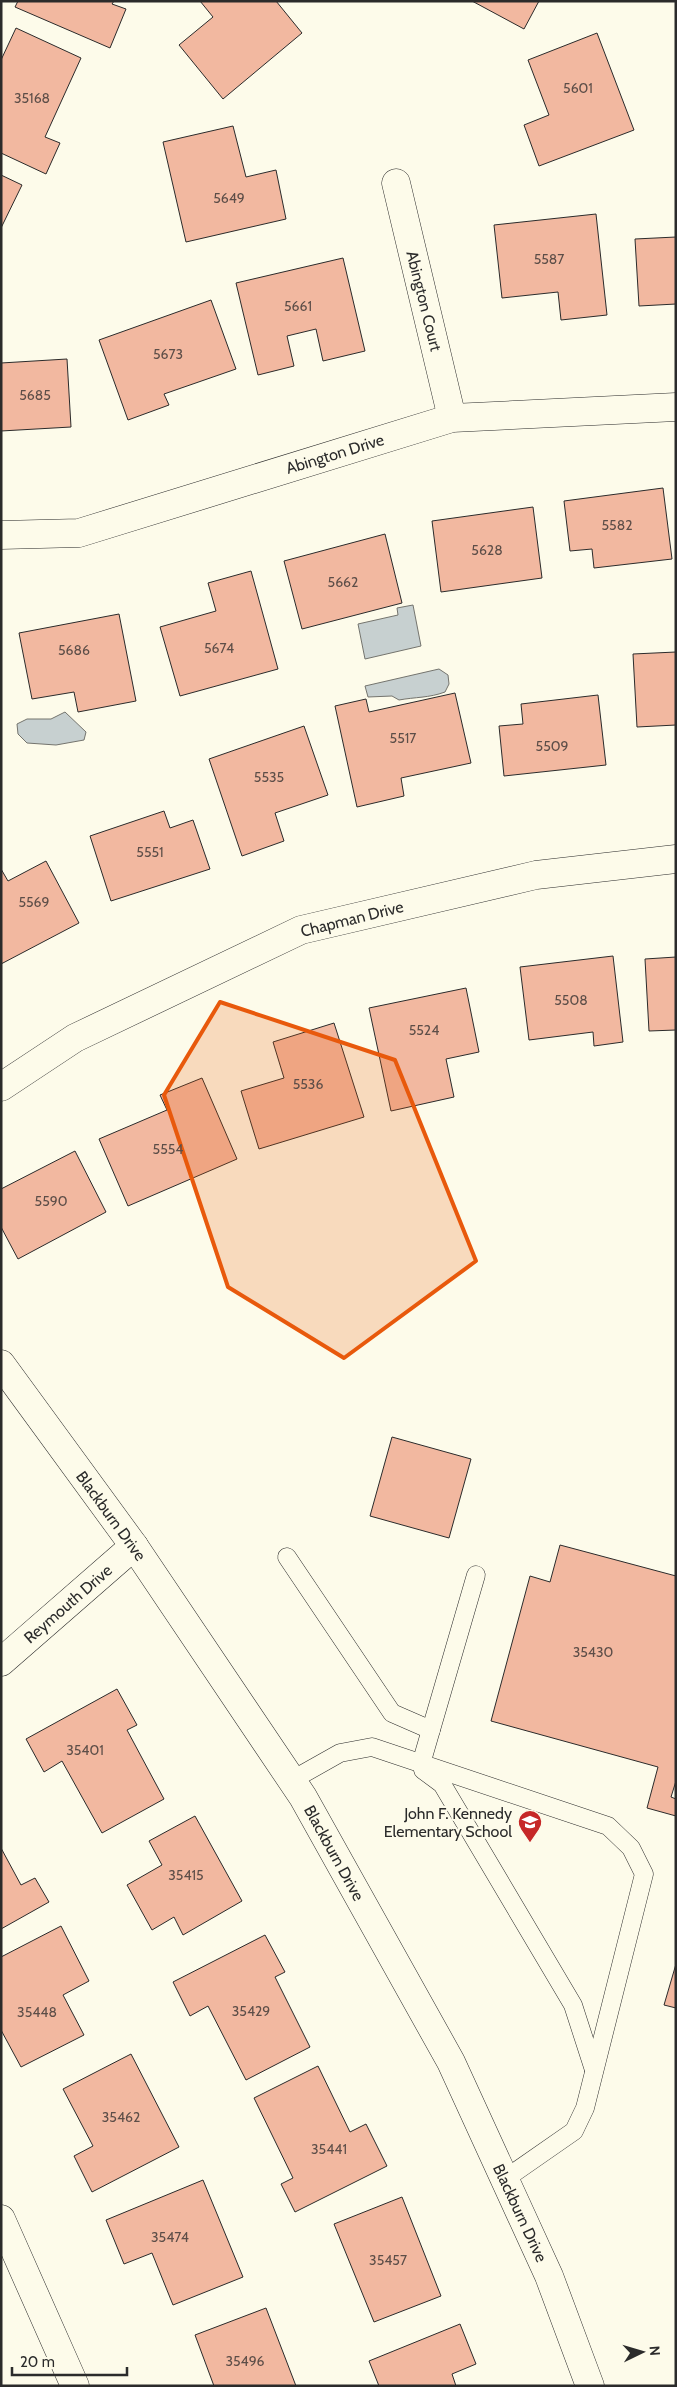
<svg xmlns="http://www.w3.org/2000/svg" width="677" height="2387" font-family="Cabin,sans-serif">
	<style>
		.water { fill: #c7d0d0; stroke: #74746e }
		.building { fill: #f2b8a0; stroke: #2b2b2b }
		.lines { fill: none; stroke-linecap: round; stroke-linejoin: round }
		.lane-casing { stroke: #2b2b2b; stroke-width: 19 }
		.street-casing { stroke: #2b2b2b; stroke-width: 29 }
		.lane { stroke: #fdfbea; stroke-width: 18 }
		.street { stroke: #fdfbea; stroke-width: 28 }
		.marked { fill: #e8590c; fill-opacity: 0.2; stroke: #e8590c; stroke-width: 4; stroke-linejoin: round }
		.labels { text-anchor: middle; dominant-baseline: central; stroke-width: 4; stroke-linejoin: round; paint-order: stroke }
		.number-label { font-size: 14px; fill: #5d4e48 }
		.street-label { font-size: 16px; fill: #2b2b2b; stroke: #fdfbea }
		.poi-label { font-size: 16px; fill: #2b2b2b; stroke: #fdfbea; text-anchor: end }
	</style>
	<rect width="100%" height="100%" fill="#fdfbea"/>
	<g class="water">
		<polygon points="413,605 421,646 365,659 358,624 398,615 397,608"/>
		<path d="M439,669L448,675L449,684L445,692C429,698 415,697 399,700L392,696L368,697L365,686Z"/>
		<polygon points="65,712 86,732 84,740 56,745 27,743 18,734 17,724 27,719 51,719"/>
	</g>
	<g class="building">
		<polygon points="18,1 114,1 112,4 126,9 110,48 15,7"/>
		<polygon points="200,1 276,1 302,33 223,99 179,45 213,17"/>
		<polygon points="472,1 539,1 524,29"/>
		<polygon points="16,28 81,58 45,137 60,143 46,174 1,153 1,60"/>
		<polygon points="597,33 634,130 539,166 524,125 549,115 528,60"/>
		<polygon points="233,126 246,177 276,170 286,219 186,242 163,142"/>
		<polygon points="1,175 22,185 1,228"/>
		<polygon points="596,214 607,315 561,320 558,292 502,298 494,225"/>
		<polygon points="676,237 676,304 639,306 635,239"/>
		<polygon points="343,258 365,351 323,361 316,329 287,336 294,366 258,375 236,283"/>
		<polygon points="211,300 236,369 164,394 169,405 128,420 99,340"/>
		<polygon points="67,359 71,427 1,431 1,363"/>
		<polygon points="663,488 672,559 594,568 592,549 570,551 564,501"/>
		<polygon points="533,507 542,578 441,592 432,521"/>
		<polygon points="385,534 402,603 302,629 284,561"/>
		<polygon points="251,571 278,669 180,696 160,627 216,611 208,583"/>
		<polygon points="119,614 136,701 78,712 74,692 32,699 19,633"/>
		<polygon points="676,652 676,725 637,727 633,654"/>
		<polygon points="455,693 471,763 401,778 404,796 357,807 335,706 366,699 369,712"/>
		<polygon points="598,695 606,765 504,776 499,726 523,724 521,704"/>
		<polygon points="304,726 328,795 275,813 284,841 242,856 209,759"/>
		<polygon points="164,811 170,828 193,820 210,869 111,901 90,836"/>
		<polygon points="46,861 79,923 1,964 1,869 8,881"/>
		<polygon points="613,956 623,1042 594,1046 593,1032 529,1040 520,967"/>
		<polygon points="676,957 676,1030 649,1031 645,959"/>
		<polygon points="466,988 479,1052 446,1059 454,1097 391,1111 369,1008"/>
		<polygon points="334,1023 364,1117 259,1149 241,1091 284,1078 273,1042"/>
		<polygon points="202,1078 237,1159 128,1206 99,1139 167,1110 160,1095"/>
		<polygon points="75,1151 106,1212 18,1259 1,1227 1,1189"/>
		<polygon points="392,1437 471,1459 449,1538 370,1516"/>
		<polygon points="560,1545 676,1576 676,1781 671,1797 676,1799 676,1816 647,1808 658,1767 491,1721 530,1576 550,1582"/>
		<polygon points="117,1689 137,1725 127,1730 164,1799 102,1833 62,1761 44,1772 26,1739"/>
		<polygon points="195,1816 242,1901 183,1935 174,1917 152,1930 127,1885 162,1865 149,1841"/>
		<polygon points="1,1848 21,1885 35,1878 49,1902 1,1929"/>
		<polygon points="61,1926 89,1981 63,1995 84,2035 21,2067 1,2030 1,1957"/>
		<polygon points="265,1935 285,1972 275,1977 310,2047 246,2080 208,2006 190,2016 173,1982"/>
		<polygon points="676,1964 676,2008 664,2005"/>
		<polygon points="131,2054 179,2147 92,2192 74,2156 93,2146 63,2089"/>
		<polygon points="318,2066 350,2132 366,2124 387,2166 295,2212 281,2184 293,2178 254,2098"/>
		<polygon points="203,2180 243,2277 173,2305 152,2253 124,2264 106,2220"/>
		<polygon points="402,2197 441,2296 374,2322 334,2224"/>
		<polygon points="266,2308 296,2386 214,2386 195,2335"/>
		<polygon points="460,2324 476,2364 452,2374 456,2386 379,2386 369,2361"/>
	</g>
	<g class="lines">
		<g class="lane-casing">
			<g id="lane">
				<polyline points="287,1557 392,1713 431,1730"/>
				<polyline points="421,1764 476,1575"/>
				<polyline points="423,1770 442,1784 573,2005 594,2070"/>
				<polyline points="292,1780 340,1753 372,1747 608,1826 631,1848 644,1874 585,2108 574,2131 505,2179"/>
			</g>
		</g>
		<g class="street-casing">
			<g id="street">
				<polyline points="396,183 452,418"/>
				<polyline points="1,535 79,533 452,418 676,407"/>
				<polyline points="1,1087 75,1038 301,930 536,875 676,859"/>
				<polyline points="1,1364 134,1546 303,1797 451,2062 549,2276 590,2386"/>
				<polyline points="1,1662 134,1546"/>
				<polyline points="1,2219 75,2386"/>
			</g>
		</g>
		<use href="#lane" class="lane"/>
		<use href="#street" class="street"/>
	</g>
	<path class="marked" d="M220,1002L395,1060L476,1261L344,1358L228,1287L164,1095Z"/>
	<defs>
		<g id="school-pin" transform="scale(1.25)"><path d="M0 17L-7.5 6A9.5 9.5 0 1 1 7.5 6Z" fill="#c62828" stroke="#fdfbea"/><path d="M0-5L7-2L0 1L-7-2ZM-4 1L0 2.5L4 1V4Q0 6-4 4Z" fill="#fff"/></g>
	</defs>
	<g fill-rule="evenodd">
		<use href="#school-pin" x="530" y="1822"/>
	</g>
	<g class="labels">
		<g class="number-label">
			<text x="578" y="88">5601</text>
			<text x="32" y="98">35168</text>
			<text x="229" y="198">5649</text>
			<text x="549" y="259">5587</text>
			<text x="298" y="306">5661</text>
			<text x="168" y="354">5673</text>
			<text x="35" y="395">5685</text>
			<text x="617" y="525">5582</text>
			<text x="487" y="550">5628</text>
			<text x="343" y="582">5662</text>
			<text x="219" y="648">5674</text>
			<text x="74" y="650">5686</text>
			<text x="403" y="738">5517</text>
			<text x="552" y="746">5509</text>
			<text x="269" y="777">5535</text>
			<text x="150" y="852">5551</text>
			<text x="34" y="902">5569</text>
			<text x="571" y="1000">5508</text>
			<text x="424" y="1030">5524</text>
			<text x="308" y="1084">5536</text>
			<text x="168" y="1149">5554</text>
			<text x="51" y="1201">5590</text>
			<text x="593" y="1652">35430</text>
			<text x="85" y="1750">35401</text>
			<text x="186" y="1875">35415</text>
			<text x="251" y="2011">35429</text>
			<text x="37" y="2012">35448</text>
			<text x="121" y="2117">35462</text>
			<text x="329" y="2149">35441</text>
			<text x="170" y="2237">35474</text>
			<text x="388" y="2260">35457</text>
			<text x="245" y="2361">35496</text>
		</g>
		<g class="street-label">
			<text transform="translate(424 301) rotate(76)">Abington Court</text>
			<text transform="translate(335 454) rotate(-17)">Abington Drive</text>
			<text transform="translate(352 919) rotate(-14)">Chapman Drive</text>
			<text transform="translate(111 1516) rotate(54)">Blackburn Drive</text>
			<text transform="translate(68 1604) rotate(-41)">Reymouth Drive</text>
			<text transform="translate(334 1853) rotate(61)">Blackburn Drive</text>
			<text transform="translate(520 2213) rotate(65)">Blackburn Drive</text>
		</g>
		<g class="poi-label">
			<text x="512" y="1813">John F. Kennedy<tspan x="512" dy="18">Elementary School</tspan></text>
		</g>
	</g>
	<rect width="677" height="2387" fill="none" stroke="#2b2b2b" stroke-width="5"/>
	<g transform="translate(642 2352) rotate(85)" stroke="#fdfbea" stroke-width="4" paint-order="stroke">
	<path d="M0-4L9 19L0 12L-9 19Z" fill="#2b2b2b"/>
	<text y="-8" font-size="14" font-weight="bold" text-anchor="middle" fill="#2b2b2b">N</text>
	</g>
	<path d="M12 2367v8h115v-8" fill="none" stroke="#2b2b2b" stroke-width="2.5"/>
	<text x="20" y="2367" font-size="15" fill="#2b2b2b" stroke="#fdfbea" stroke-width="4" paint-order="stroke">20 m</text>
</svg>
